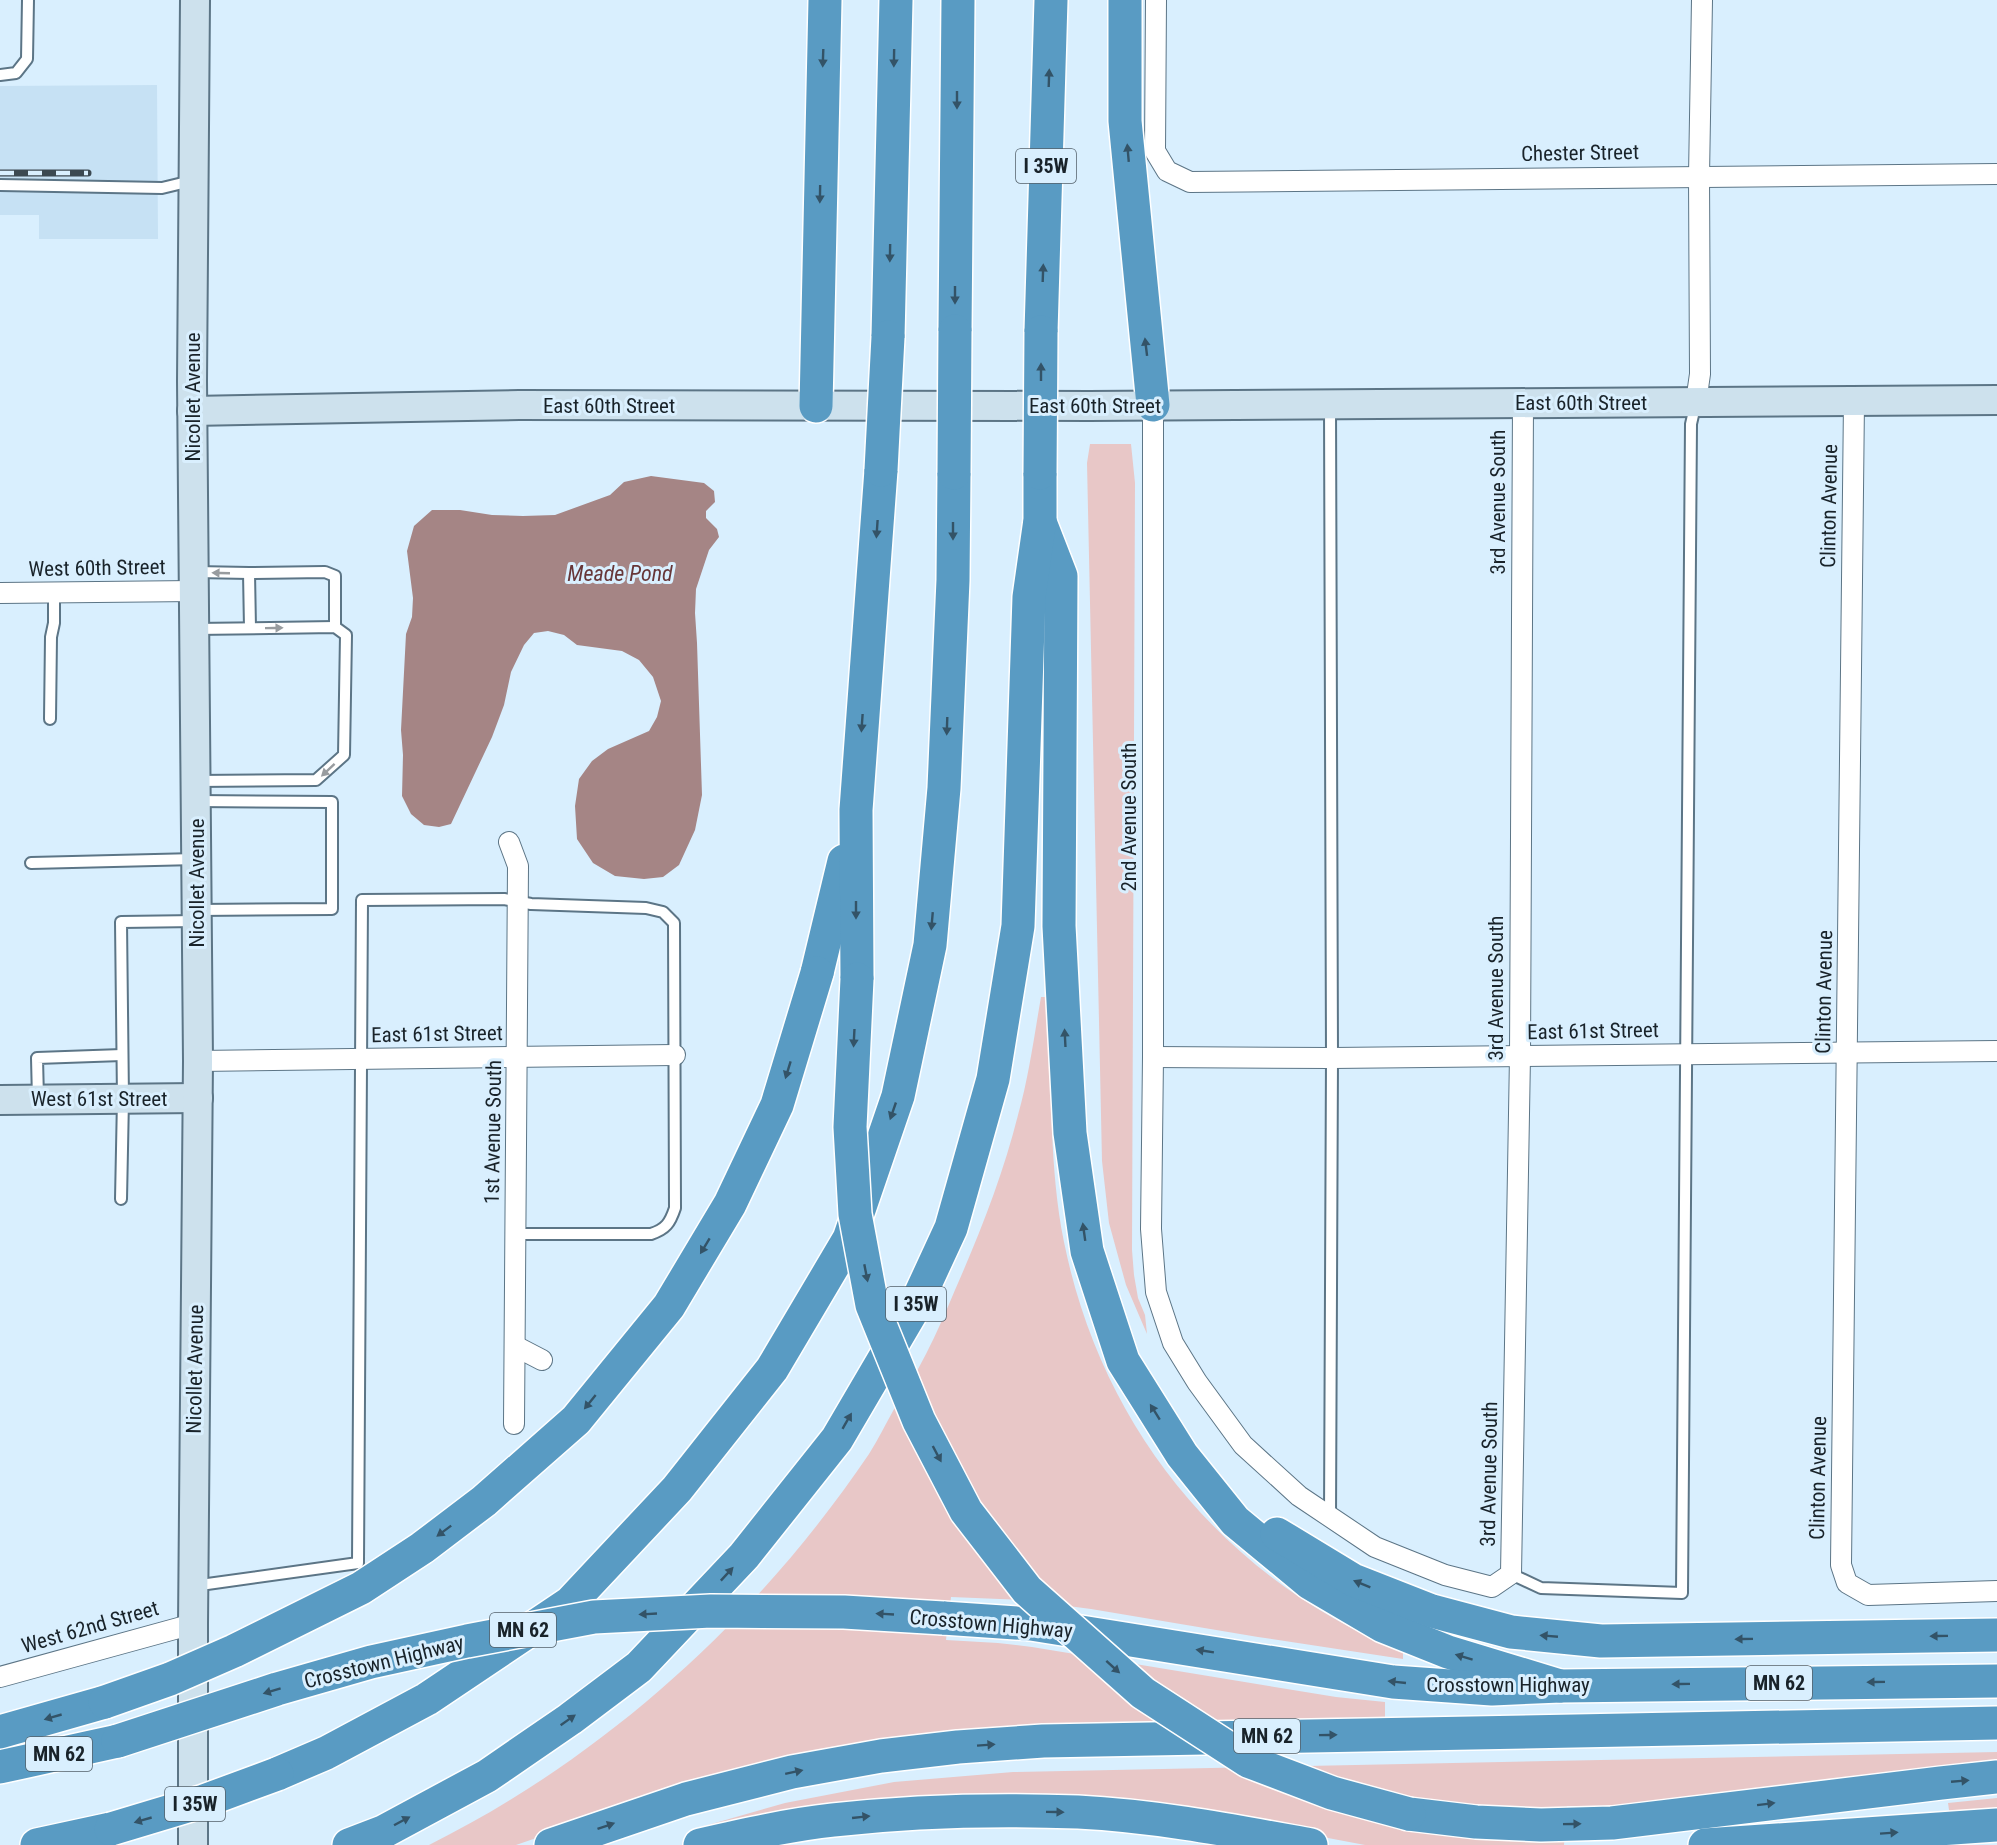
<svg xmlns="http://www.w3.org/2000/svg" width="1997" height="1845" font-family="'Roboto Condensed',sans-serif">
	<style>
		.built { fill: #c6e1f4 }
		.green { fill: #e8c7c7 }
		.water { fill: #a58585 }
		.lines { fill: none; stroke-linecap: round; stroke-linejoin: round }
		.lane-casing { stroke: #5c7586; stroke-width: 14 }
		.street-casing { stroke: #5c7586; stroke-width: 22 }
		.secondary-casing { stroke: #5c7586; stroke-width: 32 }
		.highway-casing { stroke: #fff; stroke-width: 36 }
		.lane { stroke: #fff; stroke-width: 10 }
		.street { stroke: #fff; stroke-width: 20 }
		.secondary { stroke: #cde1ed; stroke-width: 28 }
		.highway { stroke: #599bc3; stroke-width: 33 }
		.rail-casing { stroke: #3c4951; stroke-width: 7 }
		.rail { stroke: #d9effe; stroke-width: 4.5; stroke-dasharray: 14; stroke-linecap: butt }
		.highway-bridge-casing { stroke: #fff; stroke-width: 36; stroke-linecap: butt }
		.highway-bridge { stroke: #599bc3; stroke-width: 33 }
		.oneway { fill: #335367 }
		.oneway2 { fill: #989c9f }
		.labels { text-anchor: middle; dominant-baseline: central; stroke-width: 6; stroke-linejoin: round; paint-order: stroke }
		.shield { fill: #d9effe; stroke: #53606a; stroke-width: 1.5 }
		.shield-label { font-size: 20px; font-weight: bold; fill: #19232a }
		.street-label { font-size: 21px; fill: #19232a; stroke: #d9effe }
		.water-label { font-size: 22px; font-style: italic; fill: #673638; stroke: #d9effe }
	</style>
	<rect width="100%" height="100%" fill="#d9effe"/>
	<polygon class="built" points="157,85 158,239 39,239 39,215 0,215 0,86"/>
	<g class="green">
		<polygon points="1090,444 1131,444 1135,483 1132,1250 1134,1275 1138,1298 1145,1315 1147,1334 1126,1285 1109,1223 1102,1161 1087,463"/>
		<path d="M1041,997H1050C1052,1078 1048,1162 1064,1242C1102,1430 1226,1580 1403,1652V1659L1258,1637L1091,1609L1023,1600L951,1597L946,1640L998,1643L1032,1647L1336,1697L1385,1702V1718L1094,1729L629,1806L516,1845H429C607,1756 758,1618 869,1454C878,1440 885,1425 893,1411C904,1392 916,1374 926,1354C937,1333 946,1311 955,1290C980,1233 1003,1175 1018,1115C1029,1076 1034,1037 1041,997Z"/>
		<polygon points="1997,1752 1997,1765 1639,1807 1567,1806 1564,1845 1365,1845 1223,1818 702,1834 701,1827 785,1803 894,1782 1013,1772"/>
		<polygon points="1997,1798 1997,1814 1950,1817 1948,1803"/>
	</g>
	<polygon class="water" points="651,476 704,483 714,491 715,502 706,511 706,518 717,529 719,537 709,550 696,589 695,613 697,643 702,795 695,830 679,865 663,877 644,879 615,876 593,863 577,839 575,806 579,779 592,761 608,749 649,731 657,717 661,701 653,677 639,660 622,651 577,645 564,635 548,631 534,633 524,645 511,672 504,705 492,737 451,824 439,827 424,825 411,814 402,796 403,755 401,730 406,634 412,617 413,598 407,551 414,526 432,510 460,510 492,515 523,516 555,515 610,495 624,482"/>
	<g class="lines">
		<g class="lane-casing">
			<g id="lane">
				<polyline points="0,75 16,73 27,59 28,0"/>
				<polyline points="0,185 162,188 191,181"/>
				<polyline points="196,572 249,573 325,572 335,576 335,627"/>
				<polyline points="249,573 250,628"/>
				<polyline points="195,629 335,627 346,635 344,755 316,780 196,781"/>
				<polyline points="50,719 51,637 54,623 54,592"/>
				<polyline points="196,801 332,802 332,909 197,910"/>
				<polyline points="31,863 196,859"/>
				<polyline points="38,1099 37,1058 122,1055"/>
				<polyline points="121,1199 123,1099 121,922 197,921"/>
				<polyline points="1330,1517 1332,1058 1330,405"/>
				<polyline points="1511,1574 1541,1588 1682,1593 1691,424 1696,402"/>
				<path d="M193,1586L358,1563L362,900L504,899L531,904L646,908L663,912L674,923L675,1208C670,1223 666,1229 651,1234H516"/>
			</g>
		</g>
		<g class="street-casing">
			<g id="street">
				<polyline points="1156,0 1155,151 1167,171 1190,182 1997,174"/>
				<polyline points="1854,401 1841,1565 1847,1583 1868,1595 1997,1591"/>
				<polyline points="1696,402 1700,374 1699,176 1702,0"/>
				<polyline points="1153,405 1153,1057 1151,1229 1156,1292 1173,1343 1197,1382 1243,1445 1299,1496 1375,1547 1445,1575 1492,1587 1511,1574 1520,1056 1523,403"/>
				<polyline points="0,593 194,591"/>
				<polyline points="509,842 518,866 514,1424"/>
				<polyline points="1153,1057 1332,1058 1997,1051"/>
				<polyline points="198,1061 675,1055"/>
				<polyline points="515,1346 542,1360"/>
				<polyline points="0,1677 193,1624"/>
			</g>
		</g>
		<g class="secondary-casing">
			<g id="secondary">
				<polyline points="192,411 519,405 1089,406 1997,400"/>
				<polyline points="0,1100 198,1098"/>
				<polyline points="193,1845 193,1624 198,1061 192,381 195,0"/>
			</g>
		</g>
		<g class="highway-casing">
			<g id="highway">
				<polyline points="1125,0 1125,121 1153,405"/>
				<polyline points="955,331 958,0"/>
				<polyline points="1041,332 1051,0"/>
				<polyline points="888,337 896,0"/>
				<polyline points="816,406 825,0"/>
				<polyline points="1040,522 1061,576 1059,926 1070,1133 1087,1251 1123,1361 1182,1455 1235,1521 1310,1583 1383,1626 1448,1652 1560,1686"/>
				<polyline points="817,973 844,861"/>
				<polyline points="857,979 856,810 881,470"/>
				<polyline points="1277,1534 1353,1580 1432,1611 1511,1632 1601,1641 1997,1635"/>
				<polyline points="943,1618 1031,1624 1393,1682 1492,1689 1560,1686 1997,1681"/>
				<polyline points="0,1732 105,1702"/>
				<polyline points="0,1767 118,1741"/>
				<polyline points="277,1774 326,1753 427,1699 570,1603 677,1489 772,1369 849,1239 898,1096 930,945 944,788 953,580 954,473"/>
				<polyline points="1409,1814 1476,1822 1541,1825 1612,1823 1941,1783 1997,1777"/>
				<polyline points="37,1845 111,1829"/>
				<polyline points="349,1845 383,1832 487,1776 570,1719 639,1667 744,1556 837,1439 915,1306 951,1228 993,1079 1018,926 1029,597 1040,520 1040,473"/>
				<polyline points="551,1845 686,1799 792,1772 881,1756 958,1747 1043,1741 1997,1723"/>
				<path d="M700,1845C744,1835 788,1825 833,1820C914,1811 996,1809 1078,1812C1157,1816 1234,1831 1311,1845"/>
				<polyline points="1705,1845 1997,1825"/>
			</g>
		</g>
		<use href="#lane" class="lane"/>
		<use href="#street" class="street"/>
		<use href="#secondary" class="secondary"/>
		<use href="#highway" class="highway"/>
		<g class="rail-casing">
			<polyline id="rail" points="0,173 88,173"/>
		</g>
		<use href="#rail" class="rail"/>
		<g class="highway-bridge-casing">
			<g id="highway-bridge">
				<polyline points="881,470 888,337"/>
				<polyline points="954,473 955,331"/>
				<polyline points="1040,473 1041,332"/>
				<polyline points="857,979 850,1127 855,1214 872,1305 919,1421 966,1511 1027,1590 1143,1693 1248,1761 1332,1793 1409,1814"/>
				<polyline points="105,1702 170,1679 234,1651 361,1588 422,1548 484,1501 576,1420 669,1306 730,1204 777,1105 817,973"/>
				<polyline points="118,1741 277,1689 371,1662 467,1641 594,1617 711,1611 844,1612 943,1618"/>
				<polyline points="111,1829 204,1801 277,1774"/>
			</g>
		</g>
		<use href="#highway-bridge" class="highway-bridge"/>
	</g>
	<defs><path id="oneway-solid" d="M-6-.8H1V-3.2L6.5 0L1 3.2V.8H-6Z" transform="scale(1.5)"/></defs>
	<g class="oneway">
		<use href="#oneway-solid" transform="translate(823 58) rotate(92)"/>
		<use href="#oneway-solid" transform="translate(894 58) rotate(91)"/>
		<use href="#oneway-solid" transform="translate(1049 78) rotate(-88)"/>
		<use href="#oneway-solid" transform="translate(957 100) rotate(90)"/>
		<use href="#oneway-solid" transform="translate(1128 153) rotate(-95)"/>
		<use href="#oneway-solid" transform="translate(820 194) rotate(91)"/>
		<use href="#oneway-solid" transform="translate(890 253) rotate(91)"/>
		<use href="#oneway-solid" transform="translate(1043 273) rotate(-88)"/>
		<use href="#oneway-solid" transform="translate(955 295) rotate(90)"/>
		<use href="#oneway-solid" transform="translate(1146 347) rotate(-97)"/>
		<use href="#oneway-solid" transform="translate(1041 372) rotate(-90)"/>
		<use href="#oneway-solid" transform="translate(877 529) rotate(94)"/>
		<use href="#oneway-solid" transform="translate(953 531) rotate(90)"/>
		<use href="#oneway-solid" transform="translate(862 723) rotate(94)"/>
		<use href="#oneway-solid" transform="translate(947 726) rotate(92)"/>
		<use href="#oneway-solid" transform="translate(856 910) rotate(90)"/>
		<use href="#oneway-solid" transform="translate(932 921) rotate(95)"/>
		<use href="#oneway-solid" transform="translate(854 1038) rotate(93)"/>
		<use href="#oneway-solid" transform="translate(1065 1038) rotate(-93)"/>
		<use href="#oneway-solid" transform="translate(788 1070) rotate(107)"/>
		<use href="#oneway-solid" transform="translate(893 1111) rotate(109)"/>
		<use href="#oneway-solid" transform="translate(1084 1232) rotate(-98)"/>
		<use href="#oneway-solid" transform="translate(705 1246) rotate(121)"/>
		<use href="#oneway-solid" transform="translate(866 1273) rotate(79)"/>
		<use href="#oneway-solid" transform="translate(590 1402) rotate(129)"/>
		<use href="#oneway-solid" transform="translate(1155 1412) rotate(-122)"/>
		<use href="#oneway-solid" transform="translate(847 1421) rotate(-60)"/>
		<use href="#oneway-solid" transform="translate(937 1454) rotate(62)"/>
		<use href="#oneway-solid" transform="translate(444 1531) rotate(143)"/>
		<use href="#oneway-solid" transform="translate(727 1574) rotate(-47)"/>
		<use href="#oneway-solid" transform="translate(1362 1584) rotate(-158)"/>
		<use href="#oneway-solid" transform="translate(648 1614) rotate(177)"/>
		<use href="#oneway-solid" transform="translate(885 1614) rotate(-177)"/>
		<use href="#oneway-solid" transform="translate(1549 1636) rotate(-175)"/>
		<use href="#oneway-solid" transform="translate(1939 1636) rotate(179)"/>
		<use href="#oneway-solid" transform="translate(1744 1639) rotate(179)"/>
		<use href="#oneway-solid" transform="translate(1205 1651) rotate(-171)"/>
		<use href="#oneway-solid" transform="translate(1464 1657) rotate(-163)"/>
		<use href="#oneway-solid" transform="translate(1113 1667) rotate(42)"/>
		<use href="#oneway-solid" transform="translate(1397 1682) rotate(-174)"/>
		<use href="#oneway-solid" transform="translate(1876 1682) rotate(179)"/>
		<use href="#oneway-solid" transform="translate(1681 1684) rotate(179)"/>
		<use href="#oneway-solid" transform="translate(272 1691) rotate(163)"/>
		<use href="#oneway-solid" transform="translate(53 1717) rotate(164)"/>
		<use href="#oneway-solid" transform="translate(568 1720) rotate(-35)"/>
		<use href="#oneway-solid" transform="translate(1328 1735) rotate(-1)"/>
		<use href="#oneway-solid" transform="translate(986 1745) rotate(-4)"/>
		<use href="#oneway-solid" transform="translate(794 1772) rotate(-12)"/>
		<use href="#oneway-solid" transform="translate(1960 1781) rotate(-5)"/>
		<use href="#oneway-solid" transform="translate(1766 1804) rotate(-7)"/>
		<use href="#oneway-solid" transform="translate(1055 1812) rotate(1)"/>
		<use href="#oneway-solid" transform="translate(861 1817) rotate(-6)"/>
		<use href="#oneway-solid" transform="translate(143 1820) rotate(164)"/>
		<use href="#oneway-solid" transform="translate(402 1821) rotate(-28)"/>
		<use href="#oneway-solid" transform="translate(1572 1824) rotate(-1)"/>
		<use href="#oneway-solid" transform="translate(606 1826) rotate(-19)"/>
		<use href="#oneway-solid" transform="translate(1889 1833) rotate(-4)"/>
	</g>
	<g class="oneway2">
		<use href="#oneway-solid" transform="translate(221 573) rotate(-178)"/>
		<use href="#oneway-solid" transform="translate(274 628) rotate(-1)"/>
		<use href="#oneway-solid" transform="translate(328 770) rotate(137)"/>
	</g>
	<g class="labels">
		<g class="shield">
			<rect x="1016" y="149" width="60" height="34" rx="4.5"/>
			<rect x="886" y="1287" width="60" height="34" rx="4.5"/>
			<rect x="490" y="1613" width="66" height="34" rx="4.5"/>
			<rect x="1746" y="1666" width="66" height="34" rx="4.5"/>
			<rect x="1234" y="1719" width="66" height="34" rx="4.5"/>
			<rect x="26" y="1737" width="66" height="34" rx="4.5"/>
			<rect x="165" y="1787" width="60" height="34" rx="4.5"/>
		</g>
		<g class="shield-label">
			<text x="1046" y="166">I 35W</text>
			<text x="916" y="1304">I 35W</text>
			<text x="523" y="1630">MN 62</text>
			<text x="1779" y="1683">MN 62</text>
			<text x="1267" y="1736">MN 62</text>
			<text x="59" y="1754">MN 62</text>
			<text x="195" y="1804">I 35W</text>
		</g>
		<g class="street-label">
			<text transform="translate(1580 153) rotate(-1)">Chester Street</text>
			<text transform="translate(193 397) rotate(-90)">Nicollet Avenue</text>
			<text x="1581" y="403">East 60th Street</text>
			<text x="609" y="406">East 60th Street</text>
			<text x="1095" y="406">East 60th Street</text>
			<text transform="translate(1498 502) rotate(-90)">3rd Avenue South</text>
			<text transform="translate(1829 506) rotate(-89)">Clinton Avenue</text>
			<text transform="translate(97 568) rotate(-1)">West 60th Street</text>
			<text transform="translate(1129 817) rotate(-90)">2nd Avenue South</text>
			<text transform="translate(197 883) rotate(-90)">Nicollet Avenue</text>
			<text transform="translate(1496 988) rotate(-90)">3rd Avenue South</text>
			<text transform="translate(1824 992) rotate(-89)">Clinton Avenue</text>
			<text transform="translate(1593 1031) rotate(-1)">East 61st Street</text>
			<text transform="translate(437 1034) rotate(-1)">East 61st Street</text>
			<text x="99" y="1099">West 61st Street</text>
			<text transform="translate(493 1132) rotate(-89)">1st Avenue South</text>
			<text transform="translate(195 1369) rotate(-89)">Nicollet Avenue</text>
			<text transform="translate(1489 1474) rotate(-89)">3rd Avenue South</text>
			<text transform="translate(1818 1478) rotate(-89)">Clinton Avenue</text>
			<text transform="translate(991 1624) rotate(5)">Crosstown Highway</text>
			<text transform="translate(90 1627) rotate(-16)">West 62nd Street</text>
			<text transform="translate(384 1662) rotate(-14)">Crosstown Highway</text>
			<text x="1508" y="1685">Crosstown Highway</text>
		</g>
		<g class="water-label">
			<text x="620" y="573">Meade Pond</text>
		</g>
	</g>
</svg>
